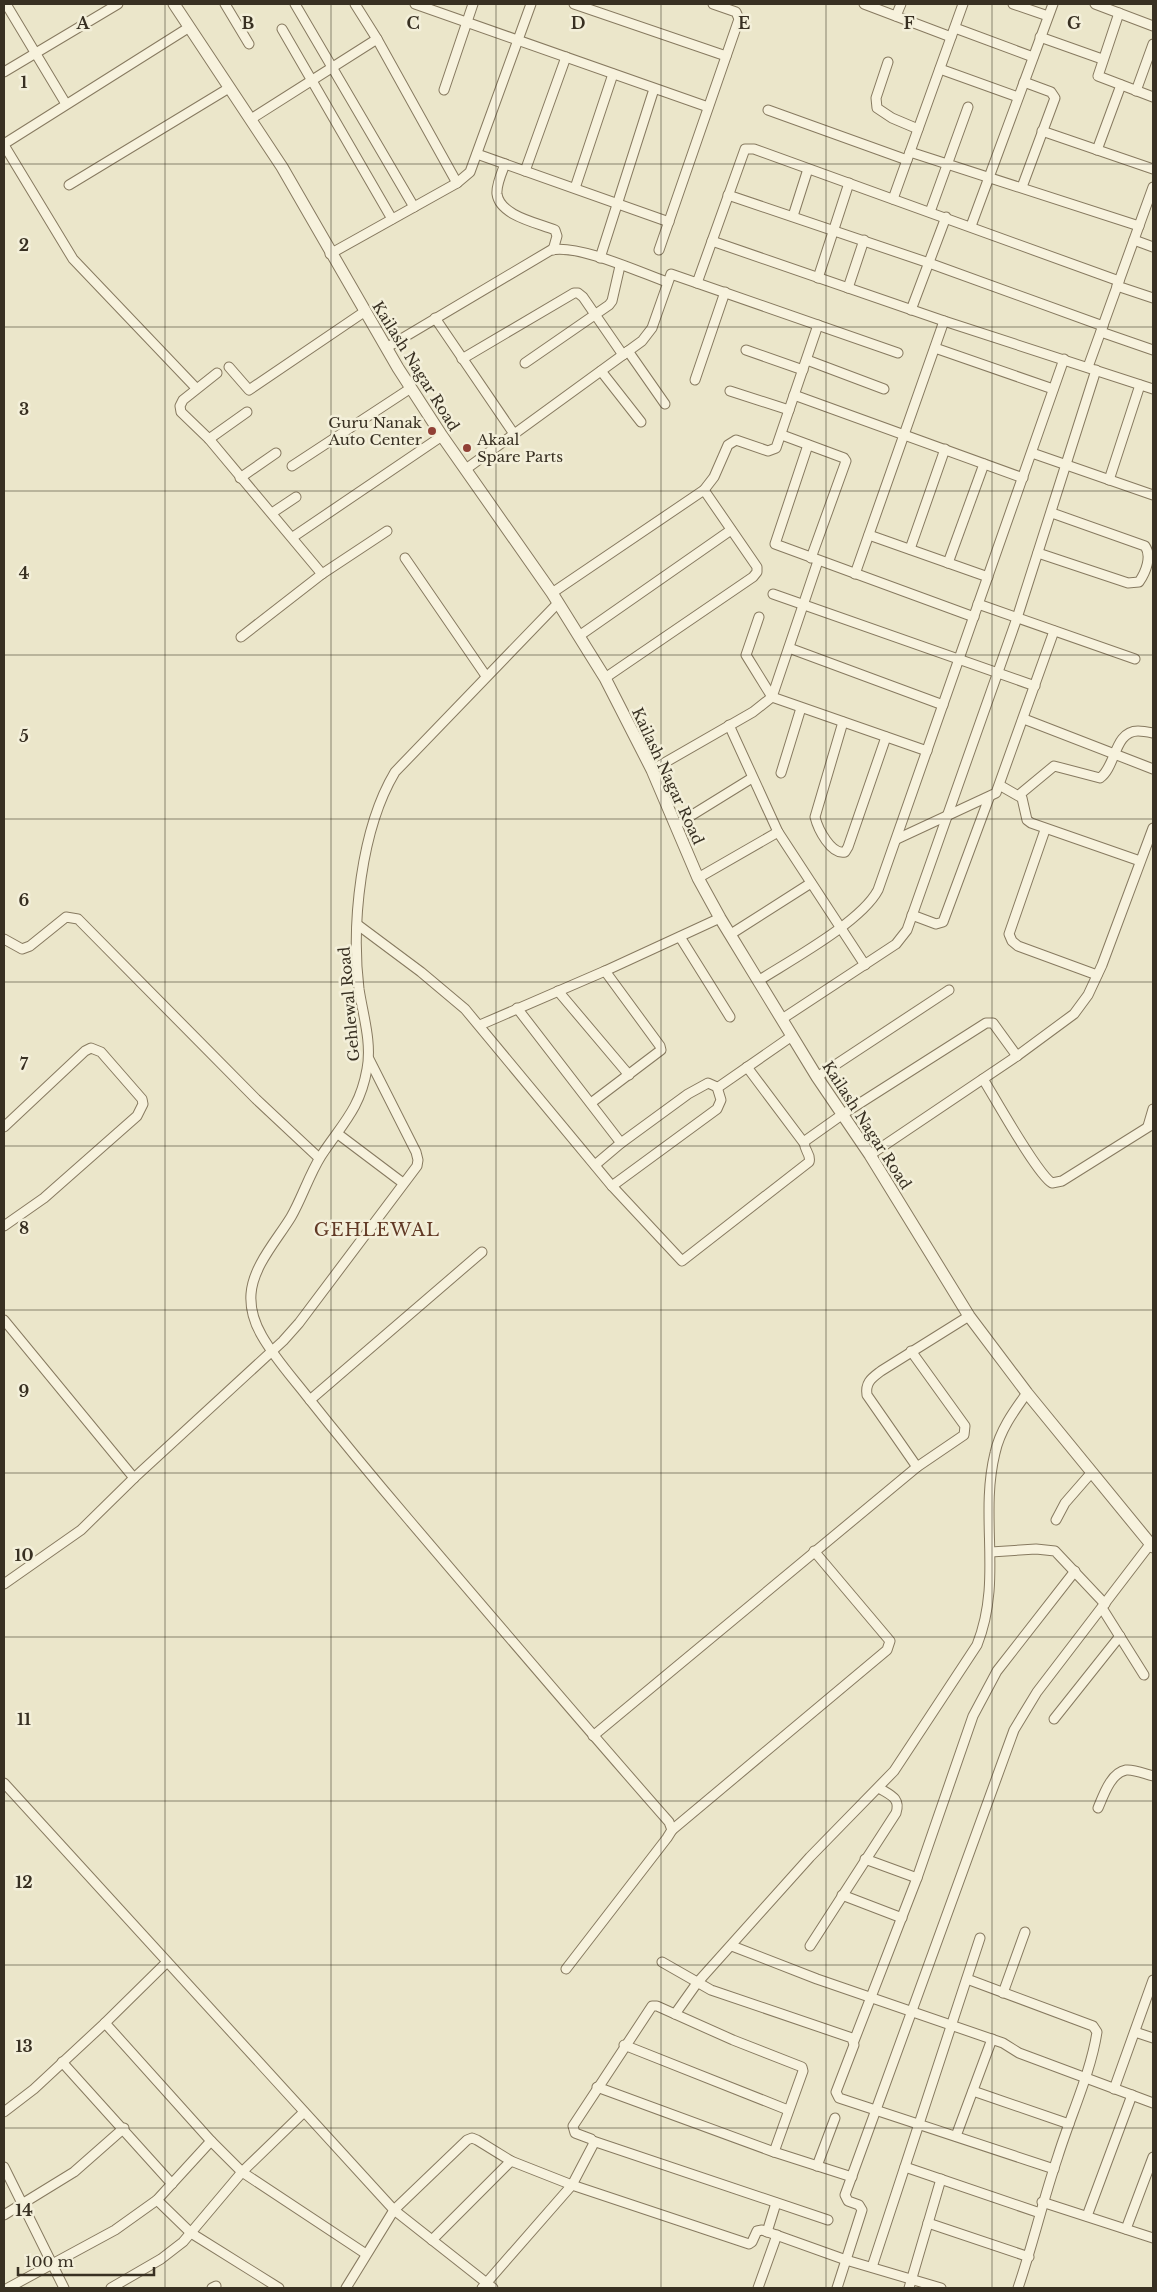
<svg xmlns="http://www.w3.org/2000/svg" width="1157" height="2292" font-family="'Libre Baskerville',serif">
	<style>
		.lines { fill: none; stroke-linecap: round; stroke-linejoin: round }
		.minor-casing { stroke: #877a60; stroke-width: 11 }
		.tertiary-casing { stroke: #877a60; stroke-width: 13 }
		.minor { stroke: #f7f2dd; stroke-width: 9 }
		.tertiary { stroke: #f7f2dd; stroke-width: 11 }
		.grid { fill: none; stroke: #383022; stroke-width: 1; stroke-opacity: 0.55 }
		.poi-dot { fill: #914035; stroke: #f3efd9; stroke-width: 2 }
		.labels { text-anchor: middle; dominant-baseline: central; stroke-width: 5; stroke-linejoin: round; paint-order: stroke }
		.street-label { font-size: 15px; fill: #383022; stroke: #f3efd9 }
		.poi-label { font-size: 15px; fill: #383022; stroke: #f3efd9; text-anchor: end }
		.quarter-label { font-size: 18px; letter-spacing: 1px; fill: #613925; stroke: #f3efd9 }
		.grid-label { font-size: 16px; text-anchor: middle; font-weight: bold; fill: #383022; stroke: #f3efd9; stroke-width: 5; stroke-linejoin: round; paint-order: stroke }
	</style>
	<rect width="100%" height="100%" fill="#ebe6ca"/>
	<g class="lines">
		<g class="minor-casing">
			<g id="minor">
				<polyline points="6,4 66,104"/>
				<polyline points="225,4 249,44"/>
				<polyline points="295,4 414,207"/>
				<polyline points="355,4 377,39"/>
				<polyline points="415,4 708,107"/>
				<polyline points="574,4 726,56"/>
				<polyline points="864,4 951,37"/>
				<polyline points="1013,4 1048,16"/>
				<polyline points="1095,4 1153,26"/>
				<polyline points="1119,13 1098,76 1153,97"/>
				<polyline points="896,16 901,4"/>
				<polyline points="955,28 1033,57"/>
				<polyline points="282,29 392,219"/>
				<polyline points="1040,37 1102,59"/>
				<polyline points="888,62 876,98 877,108 892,118 918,129"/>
				<polyline points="940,69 1018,97"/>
				<polyline points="4,72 118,4"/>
				<polyline points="444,90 473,4"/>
				<polyline points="1136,91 1153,44"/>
				<polyline points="768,110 907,160"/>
				<polyline points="251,119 377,39 457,183"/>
				<polyline points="1042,131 1153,169"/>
				<polyline points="4,144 188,28"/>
				<polyline points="4,145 73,259 196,388"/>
				<polyline points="1097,150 1121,85"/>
				<polyline points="910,152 1139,226"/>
				<polyline points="477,154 669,222"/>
				<path d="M505,164C502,172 496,185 497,194C500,216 538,223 555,230L557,236L553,250"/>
				<polyline points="525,171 566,57"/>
				<polyline points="69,185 229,88"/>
				<polyline points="1022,187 1055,98 1051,92 1024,82"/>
				<polyline points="575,188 613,74"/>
				<polyline points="728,195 929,263 1103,326"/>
				<polyline points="893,199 963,4"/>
				<polyline points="930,212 968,107"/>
				<polyline points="793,216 808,169"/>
				<polyline points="971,226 1053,4"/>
				<polyline points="1134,240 1153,247"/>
				<polyline points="712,241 944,321 1153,389"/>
				<polyline points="659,250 739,19 736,12 713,4"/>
				<polyline points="330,254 457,183 470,172 531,4"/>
				<polyline points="600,258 654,89"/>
				<polyline points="818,278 849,183"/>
				<polyline points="697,283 898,353"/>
				<polyline points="1117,286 1153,298"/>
				<polyline points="848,288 864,240"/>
				<polyline points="911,310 946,217"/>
				<polyline points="435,318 514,434"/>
				<polyline points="1101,332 1153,350"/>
				<path d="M386,348L551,250C578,244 639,272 667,282"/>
				<polyline points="935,348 1053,389"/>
				<polyline points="746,350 803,370"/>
				<polyline points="628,351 665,404"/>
				<polyline points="462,359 574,293 578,293 583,297 623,355"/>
				<polyline points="807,360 884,389"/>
				<polyline points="525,363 609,305 612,301 620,266"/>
				<polyline points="229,367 249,390 364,312"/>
				<polyline points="1088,367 1153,187"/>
				<polyline points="601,371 641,422"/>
				<polyline points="217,373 183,400 180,406 181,412 209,439 322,574"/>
				<polyline points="695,380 725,292"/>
				<polyline points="730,391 789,410"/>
				<polyline points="794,395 1023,478"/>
				<polyline points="782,435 844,458 846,461 811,558"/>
				<polyline points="209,439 247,412"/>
				<polyline points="808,445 775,544 974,617"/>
				<polyline points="1032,453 1153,495"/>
				<polyline points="292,466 411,388"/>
				<polyline points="466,469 642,341 652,328 671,274 697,283 745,149 754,149 1119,281"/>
				<polyline points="240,478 276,453"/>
				<polyline points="1109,480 1140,385"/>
				<polyline points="272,513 296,497"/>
				<polyline points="869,535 988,577"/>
				<polyline points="293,537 442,436"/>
				<polyline points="910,549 945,449"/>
				<path d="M1038,553L1128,583L1139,582C1146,572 1152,556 1145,546L1052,513"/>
				<polyline points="405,558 486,676"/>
				<polyline points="948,563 984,464"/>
				<polyline points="855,574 944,321"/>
				<polyline points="552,593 704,490 714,477 728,445 736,440 768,451 776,448 818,325"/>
				<polyline points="773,594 1035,686"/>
				<path d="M558,603L395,772C361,829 351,923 359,989C363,1015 372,1043 367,1069C360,1109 342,1124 321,1156C309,1175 302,1198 291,1217C277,1240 253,1266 251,1294C250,1308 255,1324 262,1336C274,1357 291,1376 306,1395C340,1438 374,1479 409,1520C495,1621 581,1722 669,1822L672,1830L667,1838L566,1969"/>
				<polyline points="978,604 1135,659"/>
				<polyline points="759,617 746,655 772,697 927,751"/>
				<polyline points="579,636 731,530"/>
				<polyline points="241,637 322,574 387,531"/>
				<polyline points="789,648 943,705"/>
				<polyline points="605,678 753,577 757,572 757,567 704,490"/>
				<polyline points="1024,719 1153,769"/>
				<path d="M843,722L815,817C818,829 831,855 845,852L848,847L886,737"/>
				<polyline points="729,725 778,832 865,965"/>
				<polyline points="652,770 753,712 772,697 818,561"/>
				<polyline points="781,773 801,708"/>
				<polyline points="1001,786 1022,798 1027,820 1031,823 1140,861"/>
				<path d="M1019,795L1054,766L1100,778C1116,767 1114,731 1138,731C1143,731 1148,732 1153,733"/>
				<polyline points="676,825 752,778"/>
				<polyline points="1045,830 1009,934 1012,941 1018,946 1097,975"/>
				<polyline points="897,839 996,793 1054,631"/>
				<polyline points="698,878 778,832"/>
				<polyline points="912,915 936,924 943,922 989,798"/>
				<path d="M358,925L421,972L465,1009L612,1186L682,1261L809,1162C812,1154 802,1149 805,1141L843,1114L986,1023H993L1017,1056"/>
				<polyline points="731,934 811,883"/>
				<polyline points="680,937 730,1017"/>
				<polyline points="4,939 22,949 30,946 66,917 78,919 256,1099 319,1158"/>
				<path d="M758,981C791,960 861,922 878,890L1064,359"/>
				<polyline points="558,991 629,1075"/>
				<polyline points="517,1008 621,1143"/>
				<polyline points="782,1019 896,944 907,930 1017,618 1096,370"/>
				<polyline points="480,1025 605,971 720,918"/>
				<polyline points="747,1067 804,1143"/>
				<polyline points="817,1077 949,990"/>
				<path d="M983,1079C995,1098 1037,1174 1052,1183L1062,1181L1153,1124"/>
				<polyline points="591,1103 661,1050 660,1046 605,971"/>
				<polyline points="1148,1126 1153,1109"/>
				<polyline points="4,1127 85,1051 91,1048 101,1052 142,1099 143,1104 137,1116 44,1198 4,1226"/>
				<polyline points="338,1134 403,1183"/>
				<polyline points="870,1155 1017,1056 1074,1014 1088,995 1102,965 1153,828"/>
				<polyline points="595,1165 621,1143 688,1094 708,1083 717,1087 720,1086 792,1036"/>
				<polyline points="612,1186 717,1109 721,1100 717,1087"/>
				<polyline points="4,1320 134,1478"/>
				<polyline points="310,1400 482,1252"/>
				<path d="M917,1467L867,1395C865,1382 872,1378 881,1371L969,1316"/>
				<polyline points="1056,1520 1065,1503 1092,1472"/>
				<polyline points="991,1552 1036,1549 1055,1551 1105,1604"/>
				<polyline points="4,1584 81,1530 134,1478 283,1341 299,1323 417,1166 418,1160 416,1152 369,1059"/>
				<polyline points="1102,1608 1144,1675"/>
				<polyline points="1054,1719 1120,1636"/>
				<polyline points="593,1736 917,1467 964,1435 965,1426 911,1351"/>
				<polyline points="4,1783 394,2210 493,2288"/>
				<path d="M1098,1808C1103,1797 1110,1773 1126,1770C1134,1769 1145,1774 1153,1776"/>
				<polyline points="672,1830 887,1650 890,1641 814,1551"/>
				<polyline points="865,1859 917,1878"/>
				<polyline points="842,1895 902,1918"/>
				<polyline points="732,1946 817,1979 1003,2043 1019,2053 1153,2103"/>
				<path d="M810,1946L896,1813C901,1798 890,1795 879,1788"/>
				<polyline points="662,1962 711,1990 852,2038 854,2045 836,2092 839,2098 1054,2169"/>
				<path d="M967,1979L1093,2026L1097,2032C1091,2072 1070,2117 1058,2156C1043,2200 1033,2244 1018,2288"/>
				<polyline points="1003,1993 1025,1932"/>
				<path d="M675,2014L697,1983L810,1857L894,1771L977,1645C1003,1580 979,1518 995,1453C1000,1430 1014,1411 1027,1393"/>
				<polyline points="1135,2032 1153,2038"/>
				<polyline points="854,2041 917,1878 973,1716 997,1671 1075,1571"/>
				<polyline points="624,2045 788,2110"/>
				<polyline points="62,2062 172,2184"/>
				<polyline points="597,2087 774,2152"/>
				<polyline points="1114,2089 1153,1980"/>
				<polyline points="973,2091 1069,2124"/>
				<polyline points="4,2112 34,2089 105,2023"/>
				<polyline points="956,2136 992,2039"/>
				<polyline points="211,2141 242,2172 366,2254"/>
				<polyline points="593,2141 828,2220"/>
				<polyline points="817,2166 835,2118"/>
				<polyline points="4,2167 64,2288"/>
				<polyline points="905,2167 1040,2213"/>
				<polyline points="157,2200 191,2233 279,2288"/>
				<polyline points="1042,2202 1153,2238"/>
				<polyline points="4,2215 74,2172 124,2128"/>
				<polyline points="1087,2216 1132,2095"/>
				<polyline points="928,2223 1029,2257"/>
				<polyline points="1126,2229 1153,2157"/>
				<polyline points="767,2232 776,2203"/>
				<polyline points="432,2240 511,2161"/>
				<polyline points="872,2267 980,1938"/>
				<polyline points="8,2288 115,2230 157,2200 211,2141 105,2023 167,1962"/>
				<polyline points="111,2288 161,2259 183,2242 242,2172 304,2112"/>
				<polyline points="212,2288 216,2286"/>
				<polyline points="346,2288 394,2210 467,2140 472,2138 477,2140 511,2161 572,2185 594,2143 591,2139 575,2133 573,2126 652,2006 657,2006 733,2040 802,2067 803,2071 774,2152 852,2177"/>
				<polyline points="482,2288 572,2185 749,2244 752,2242 757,2231 762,2230 846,2260 941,2288"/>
				<polyline points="758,2288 777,2235"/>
				<polyline points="837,2288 862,2210 859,2205 848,2201 845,2195 1014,1730 1037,1692 1151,1543"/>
				<polyline points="909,2288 941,2179"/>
			</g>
		</g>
		<g class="tertiary-casing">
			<polyline id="tertiary" points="174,4 282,167 398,368 442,436 552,593 605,678 652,770 698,878 720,918 817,1077 870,1155 969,1316 1027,1393 1153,1547"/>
		</g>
		<use href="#minor" class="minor"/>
		<use href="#tertiary" class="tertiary"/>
	</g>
	<path class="grid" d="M165,4V2288M331,4V2288M496,4V2288M661,4V2288M826,4V2288M992,4V2288M4,164H1153M4,327H1153M4,491H1153M4,655H1153M4,819H1153M4,982H1153M4,1146H1153M4,1310H1153M4,1473H1153M4,1637H1153M4,1801H1153M4,1965H1153M4,2128H1153"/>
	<g class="poi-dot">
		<circle cx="432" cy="431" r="5"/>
		<circle cx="467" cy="448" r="5"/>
	</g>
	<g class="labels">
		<g class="street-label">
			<text transform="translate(416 366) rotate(58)">Kailash Nagar Road</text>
			<text transform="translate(668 776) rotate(65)">Kailash Nagar Road</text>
			<text transform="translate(349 1004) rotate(-95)">Gehlewal Road</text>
			<text transform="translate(867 1125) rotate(57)">Kailash Nagar Road</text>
		</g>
		<g class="poi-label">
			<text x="422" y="422">Guru Nanak<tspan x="422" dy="17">Auto Center</tspan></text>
			<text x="477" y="439" text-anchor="start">Akaal<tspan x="477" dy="17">Spare Parts</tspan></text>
		</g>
		<g class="quarter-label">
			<text x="377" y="1230">GEHLEWAL</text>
		</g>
	</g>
	<g class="grid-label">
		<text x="83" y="29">A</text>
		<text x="248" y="29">B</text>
		<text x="413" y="29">C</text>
		<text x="578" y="29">D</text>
		<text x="744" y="29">E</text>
		<text x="909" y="29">F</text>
		<text x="1074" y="29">G</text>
		<text x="24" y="88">1</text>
		<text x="24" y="251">2</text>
		<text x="24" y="415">3</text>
		<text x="24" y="579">4</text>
		<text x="24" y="742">5</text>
		<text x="24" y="906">6</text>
		<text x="24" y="1070">7</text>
		<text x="24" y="1234">8</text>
		<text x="24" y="1397">9</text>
		<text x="24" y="1561">10</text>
		<text x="24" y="1725">11</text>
		<text x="24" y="1888">12</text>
		<text x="24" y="2052">13</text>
		<text x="24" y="2216">14</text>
	</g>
	<rect width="1157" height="2292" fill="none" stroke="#383022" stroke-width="10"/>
	<path d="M18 2267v8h136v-8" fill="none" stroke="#383022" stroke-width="2.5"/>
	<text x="25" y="2267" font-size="15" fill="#383022" stroke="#f3efd9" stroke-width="4" paint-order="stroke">100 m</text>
</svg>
